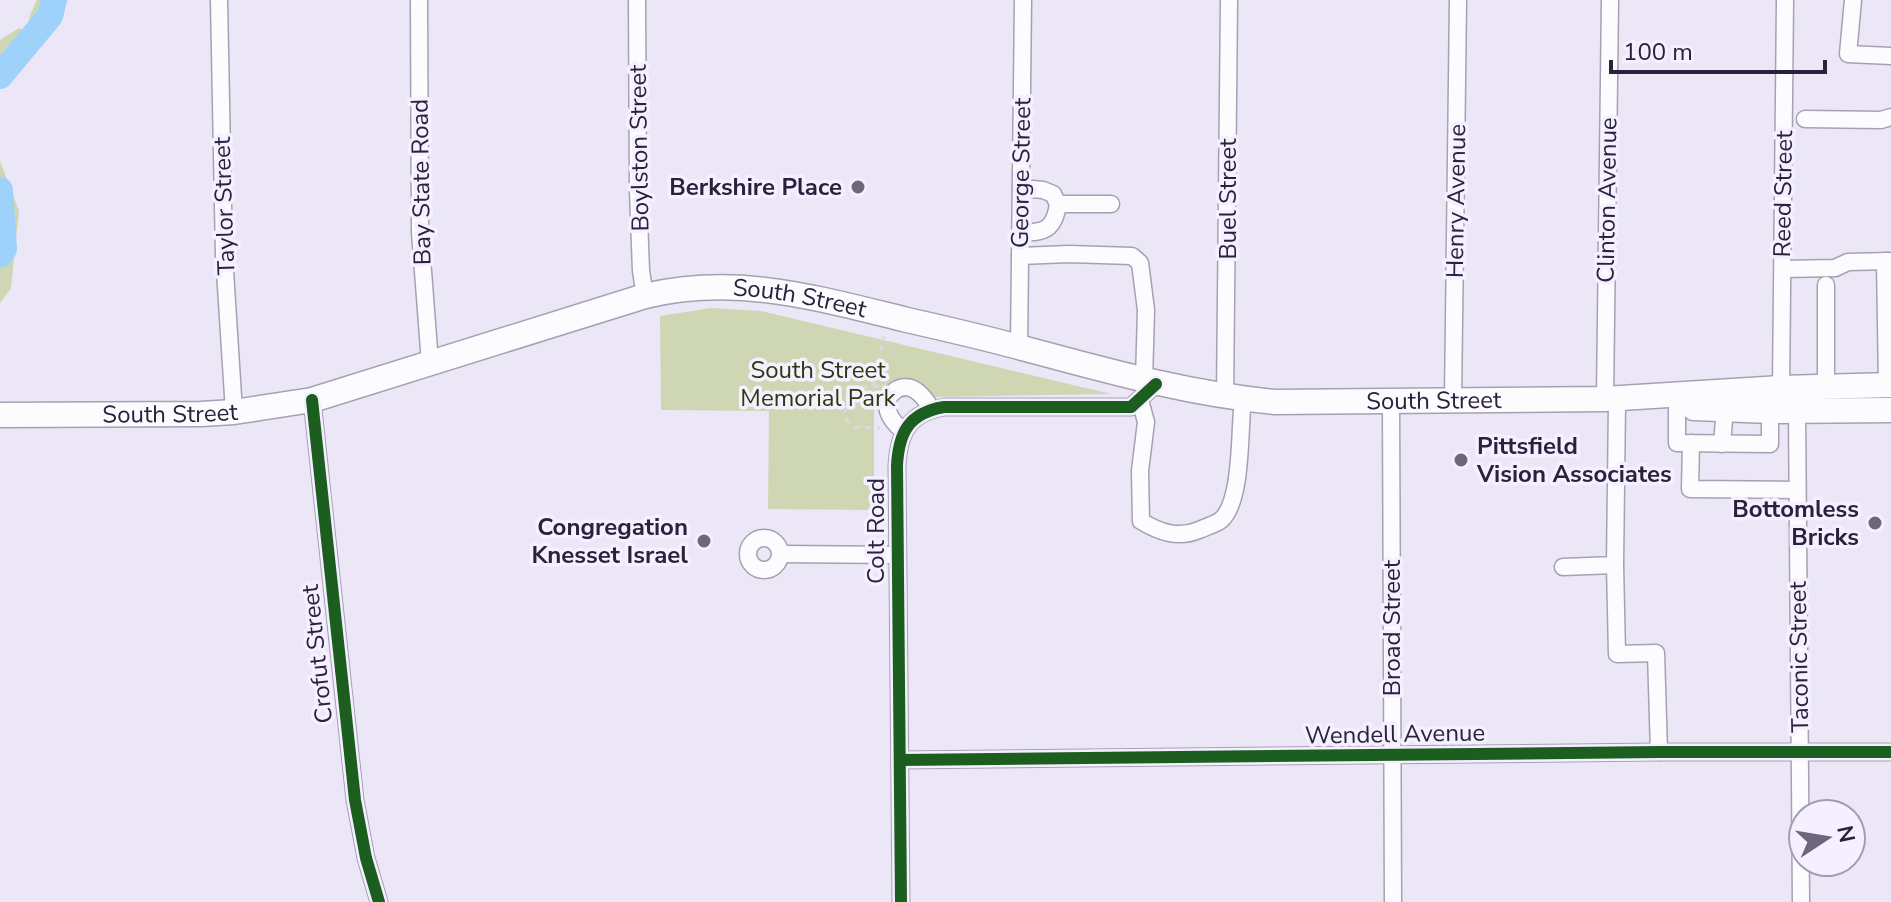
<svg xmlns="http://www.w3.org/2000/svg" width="1891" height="902" font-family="'Nunito Sans',sans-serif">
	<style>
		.green { fill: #ced6b3 }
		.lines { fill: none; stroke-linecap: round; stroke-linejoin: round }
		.river { stroke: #9ed2fb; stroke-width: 26 }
		.minor-casing { stroke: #a7a0b4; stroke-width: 19 }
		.highway-casing { stroke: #a7a0b4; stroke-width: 27 }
		.path { stroke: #dbd9df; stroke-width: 3; stroke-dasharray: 6 6; stroke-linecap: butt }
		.minor { stroke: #fcfbfe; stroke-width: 16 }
		.highway { stroke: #fcfbfe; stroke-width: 24 }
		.cycleway-casing { stroke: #f4f0ff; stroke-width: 17 }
		.cycleway { stroke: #1b5e20; stroke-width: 12 }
		.poi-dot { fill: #6f667e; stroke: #f4f0ff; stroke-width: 3 }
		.labels { text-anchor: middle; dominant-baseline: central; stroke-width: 7; stroke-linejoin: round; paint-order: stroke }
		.street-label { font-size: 24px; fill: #2b213d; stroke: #f4f0ff }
		.poi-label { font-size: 24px; font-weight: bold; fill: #2b213d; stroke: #f4f0ff; text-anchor: end }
		.park-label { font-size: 24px; fill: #2f380c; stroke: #f4f0ff }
	</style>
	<rect width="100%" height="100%" fill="#ece7f7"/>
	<g class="green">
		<polygon points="37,0 68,0 44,41 0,76 0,40 19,28 27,31 30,15"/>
		<polygon points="0,161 19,211 11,288 0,303"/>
		<polygon points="711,308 761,311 1111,394 874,398 874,510 768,509 769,411 661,410 660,316"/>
	</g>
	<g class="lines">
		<g class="river">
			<polyline points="0,76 50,16 54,0"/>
			<polyline points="0,190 4,249 0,255"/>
		</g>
		<g class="minor-casing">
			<g id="minor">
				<polyline points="219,0 224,255 234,412"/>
				<polyline points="419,0 420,232 430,363"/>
				<polyline points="637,0 638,191 641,271 645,296"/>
				<polyline points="1853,0 1848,54 1891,56"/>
				<polyline points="1805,119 1881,120 1891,117"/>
				<polyline points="1021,188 1043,190 1053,194 1058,204 1111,204"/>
				<path d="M1020,233C1044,232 1054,231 1058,204"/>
				<polyline points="1020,256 1069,254 1132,256 1140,263 1146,310 1144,380"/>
				<polyline points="1885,261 1887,385"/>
				<polyline points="1783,269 1835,268 1848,262 1891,261"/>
				<polyline points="1826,285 1826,387"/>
				<polyline points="1019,347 1023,0"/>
				<polyline points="1781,388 1785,0"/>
				<polyline points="1225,398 1229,0"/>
				<polyline points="1605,399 1610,0"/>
				<polyline points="312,400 355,800 366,858 379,902"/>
				<path d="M1140,400L1146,422L1140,471L1141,521C1159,532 1178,539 1199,530C1206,527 1216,524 1221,520C1243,501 1239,428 1243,399"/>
				<polyline points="1453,401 1458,0"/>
				<polyline points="1391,403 1393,902"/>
				<polyline points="1677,407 1677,443 1770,444 1770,411"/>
				<polyline points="1797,411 1801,902"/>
				<path d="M903,431C897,426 890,418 888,411C883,395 901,381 915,390C922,394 927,402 932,409"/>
				<polyline points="1691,443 1690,489 1797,490"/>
				<polyline points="1722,444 1725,408"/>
				<circle cx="764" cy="554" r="16"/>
				<polyline points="781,554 897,555"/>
				<polyline points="1615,565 1617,654 1656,653 1659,752"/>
				<polyline points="1563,567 1615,565 1617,403"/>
				<polyline points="900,760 1659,752 1891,752"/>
				<path d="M901,902L897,465C899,432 909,413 944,407H1131L1156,384"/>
			</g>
		</g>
		<g class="highway-casing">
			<g id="highway">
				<polyline points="1694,408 1770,411 1891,410"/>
				<path id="s1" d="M0,415L201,414L234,412L312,400L645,296C738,274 817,298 907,320C947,329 986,338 1026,349C1108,371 1189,394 1275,402L1605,399L1781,388L1891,385"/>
			</g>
		</g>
		<g class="path">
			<polyline points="873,386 884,336"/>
			<path d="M879,386L850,388C844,398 843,420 852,427L880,428"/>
		</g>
		<use href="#minor" class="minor"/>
		<use href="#highway" class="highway"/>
		<g class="cycleway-casing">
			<g id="cycleway">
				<polyline points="312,400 355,800 366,858 379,902"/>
				<polyline points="900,760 1659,752 1891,752"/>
				<path d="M901,902L897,465C899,432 909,413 944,407H1131L1156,384"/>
			</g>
		</g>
		<use href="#cycleway" class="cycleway"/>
	</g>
	<g class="poi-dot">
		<circle cx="858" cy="187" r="8"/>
		<circle cx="1461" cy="460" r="8"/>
		<circle cx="1875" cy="523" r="8"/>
		<circle cx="704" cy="541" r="8"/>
	</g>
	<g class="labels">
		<g class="street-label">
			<text transform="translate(639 148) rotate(-91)">Boylston Street</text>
			<text transform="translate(1021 173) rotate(-89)">George Street</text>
			<text transform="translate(421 182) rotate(-91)">Bay State Road</text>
			<text transform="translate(1783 194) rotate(-89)">Reed Street</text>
			<text transform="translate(1228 199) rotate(-90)">Buel Street</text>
			<text transform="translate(1607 200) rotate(-89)">Clinton Avenue</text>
			<text transform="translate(1456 201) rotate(-89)">Henry Avenue</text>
			<text transform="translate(224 206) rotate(-92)">Taylor Street</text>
			<text stroke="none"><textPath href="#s1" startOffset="818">South Street</textPath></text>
			<text stroke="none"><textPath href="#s1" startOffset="1464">South Street</textPath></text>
			<text stroke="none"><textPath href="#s1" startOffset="170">South Street</textPath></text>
			<text transform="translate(876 531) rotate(-90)">Colt Road</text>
			<text transform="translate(1392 628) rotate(-90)">Broad Street</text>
			<text transform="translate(317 654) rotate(-96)">Crofut Street</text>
			<text transform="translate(1799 657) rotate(-91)">Taconic Street</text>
			<text transform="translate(1395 734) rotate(-1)">Wendell Avenue</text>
		</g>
		<g class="poi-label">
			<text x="842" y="187">Berkshire Place</text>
			<text x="1477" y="446" text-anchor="start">Pittsfield<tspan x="1477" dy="28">Vision Associates</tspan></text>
			<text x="1859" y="509">Bottomless<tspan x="1859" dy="28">Bricks</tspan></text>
			<text x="688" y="527">Congregation<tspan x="688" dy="28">Knesset Israel</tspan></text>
		</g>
		<g class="park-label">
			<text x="818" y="370">South Street<tspan x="818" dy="28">Memorial Park</tspan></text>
		</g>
	</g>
	<g transform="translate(1827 838) rotate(78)"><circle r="38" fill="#f4f0ff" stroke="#a49db1" stroke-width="2"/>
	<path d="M0-6L14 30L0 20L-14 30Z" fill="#6f667e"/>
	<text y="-12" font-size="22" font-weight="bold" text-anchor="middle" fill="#2b213d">N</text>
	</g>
	<path d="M1611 60v12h214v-12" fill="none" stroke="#2b213d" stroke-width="4"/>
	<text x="1623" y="60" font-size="24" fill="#2b213d" stroke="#f4f0ff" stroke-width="6" paint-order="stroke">100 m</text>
</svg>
